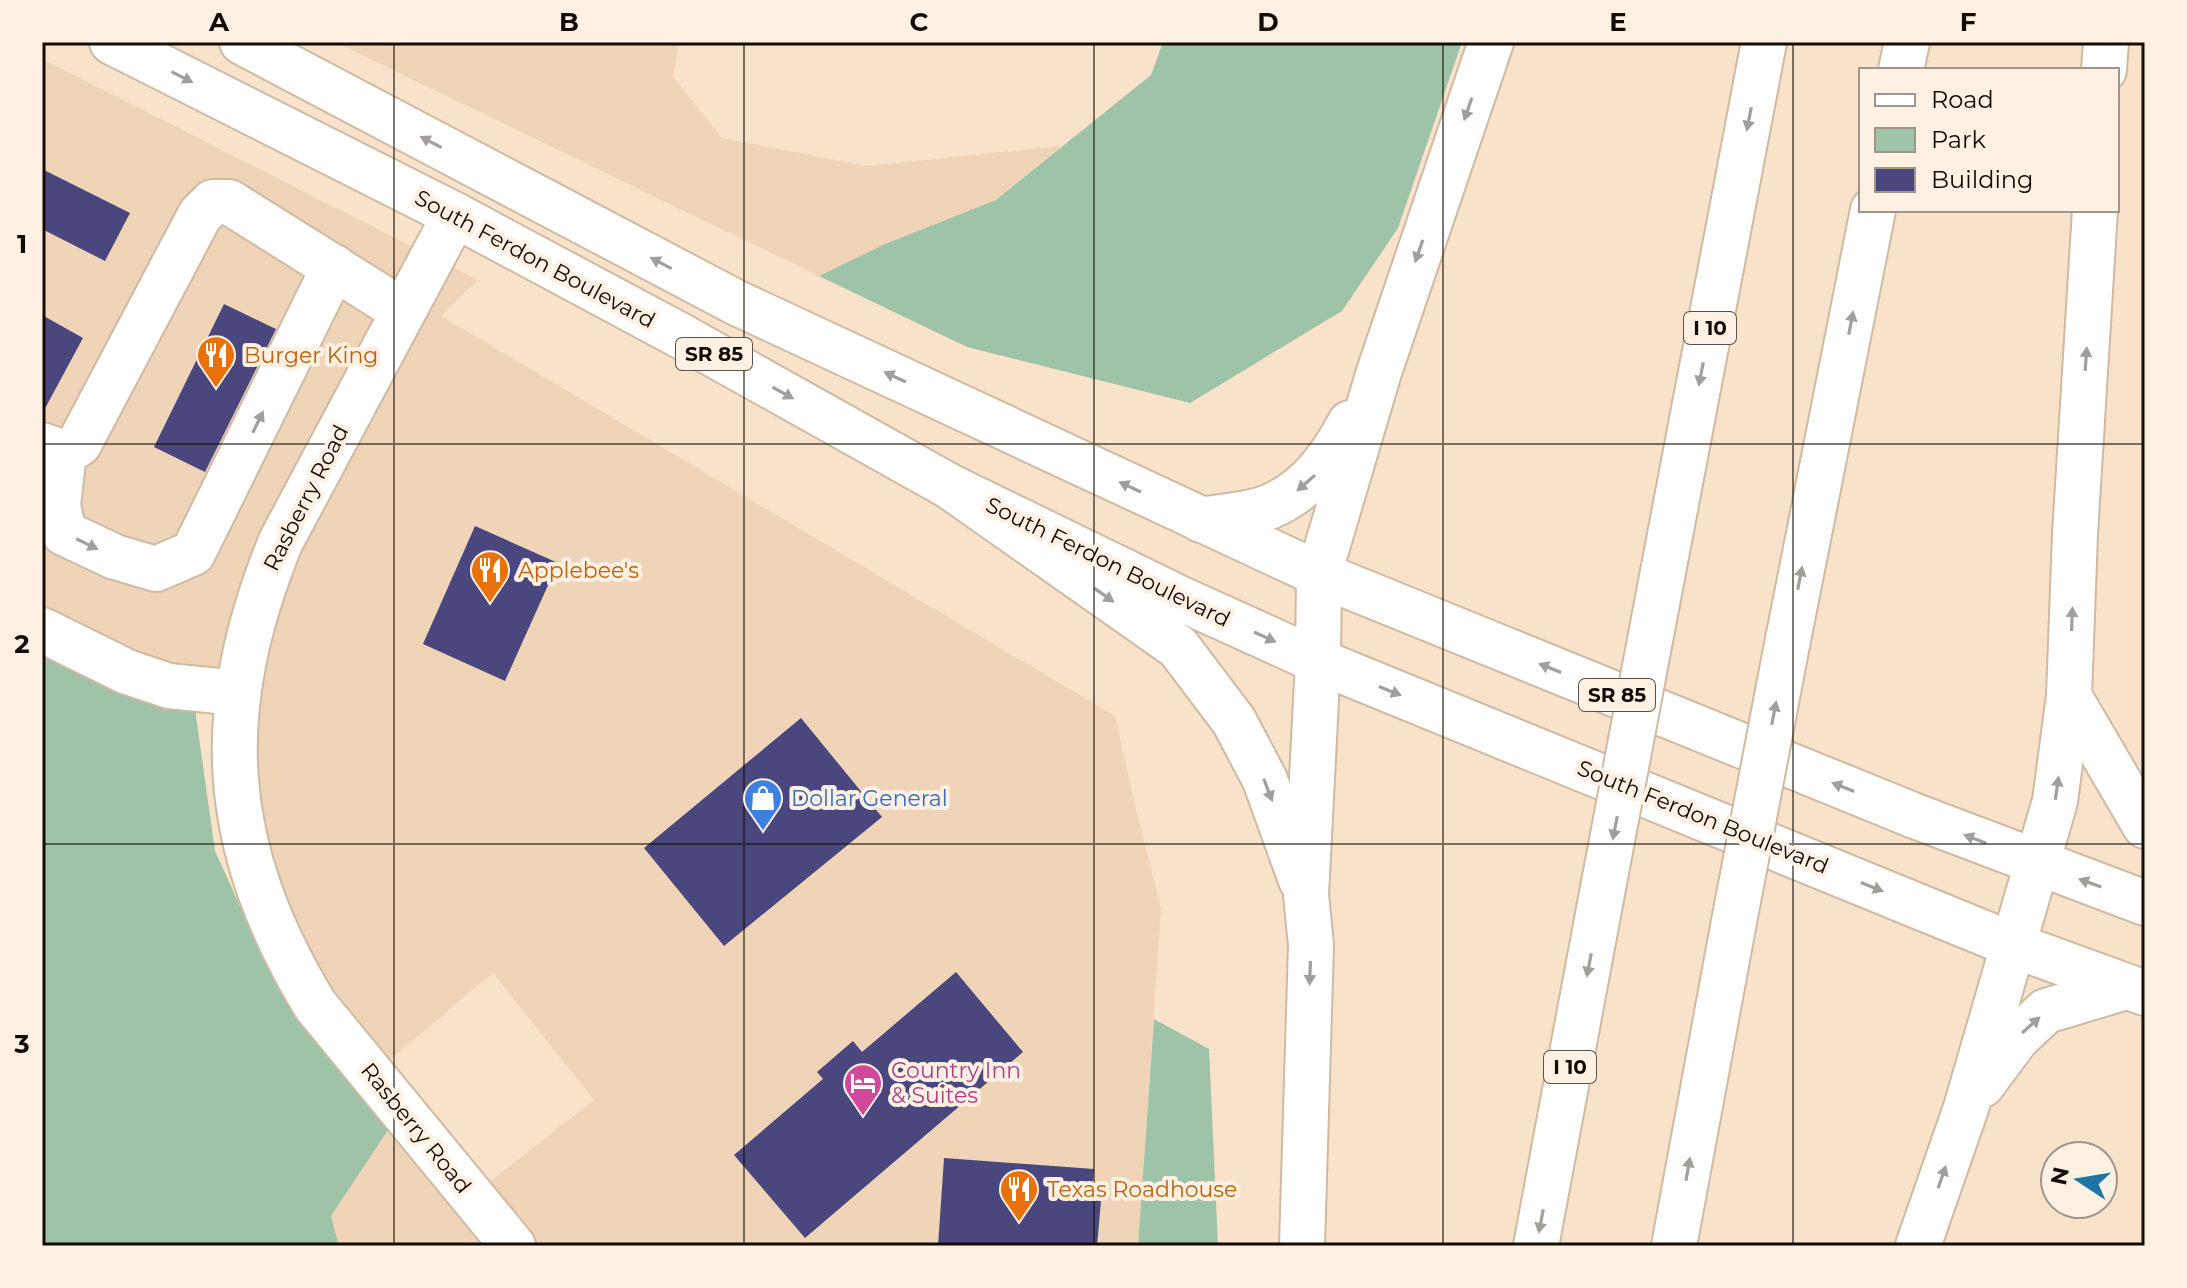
<svg xmlns="http://www.w3.org/2000/svg" width="2187" height="1288" font-family="Montserrat,sans-serif">
	<style>
		.built { fill: #efd4b7 }
		.green { fill: #9ec3a8 }
		.building { fill: #4a467e }
		.lines { fill: none; stroke-linecap: round; stroke-linejoin: round }
		.minor-casing { stroke: #cfbaa3; stroke-width: 48 }
		.major-casing { stroke: #cfbaa3; stroke-width: 48 }
		.highway-casing { stroke: #cfbaa3; stroke-width: 48 }
		.minor { stroke: #fff; stroke-width: 44 }
		.major { stroke: #fff; stroke-width: 44 }
		.highway { stroke: #fff; stroke-width: 44 }
		.highway-bridge-casing { stroke: #cfbaa3; stroke-width: 48; stroke-linecap: butt }
		.highway-bridge { stroke: #fff; stroke-width: 44 }
		.oneway { fill: #a19e9b }
		.grid { fill: none; stroke: #130c05; stroke-width: 2; stroke-opacity: 0.55 }
		.labels { text-anchor: middle; dominant-baseline: central; stroke-width: 8; stroke-linejoin: round; paint-order: stroke }
		.shield { fill: #fef1e3; stroke: #5a5148; stroke-width: 2 }
		.shield-label { font-size: 20px; font-weight: bold; fill: #130c05 }
		.street-label { font-size: 22px; fill: #130c05; stroke: #fef1e3 }
		.food-label { font-size: 22px; fill: #c56008; stroke: #fef1e3; text-anchor: start }
		.shop-label { font-size: 22px; fill: #366cbe; stroke: #fef1e3; text-anchor: start }
		.hotel-label { font-size: 22px; fill: #b23c85; stroke: #fef1e3; text-anchor: start }
		.neatline { fill: none; stroke: #130c05; stroke-width: 3 }
		.grid-label { font-size: 26px; text-anchor: middle; font-weight: bold; fill: #130c05 }
	</style>
	<rect width="100%" height="100%" fill="#f8e2ca"/>
	<g class="built">
		<polygon points="335,42 679,42 673,77 722,138 866,166 1062,146 996,200 885,244 819,276"/>
		<polygon points="42,59 478,280 441,316 1115,716 1135,806 1161,908 1138,1246 339,1246 331,1216 413,1092 487,1184 594,1100 493,973 387,1062 295,941 221,717 111,684 42,647"/>
	</g>
	<g class="green">
		<polygon points="1163,42 1462,42 1398,228 1342,311 1190,403 967,347 819,276 885,244 996,200 1151,75"/>
		<polygon points="42,647 195,709 215,851 271,974 394,1121 331,1216 339,1246 42,1246"/>
		<polygon points="1154,1019 1209,1049 1218,1246 1138,1246"/>
	</g>
	<g class="building">
		<polygon points="42,169 130,213 105,261 42,229"/>
		<polygon points="224,304 276,329 205,472 154,447"/>
		<polygon points="42,315 83,338 42,414"/>
		<polygon points="475,526 558,563 505,681 423,644"/>
		<polygon points="801,718 882,817 724,946 644,848"/>
		<polygon points="956,972 1023,1052 805,1238 734,1155 823,1079 817,1072 853,1041 862,1052"/>
		<polygon points="944,1158 1094,1169 1091,1200 1101,1201 1097,1246 938,1246"/>
	</g>
	<g class="lines">
		<g class="minor-casing">
			<g id="minor">
				<path d="M455,215L281,541C211,712 219,846 315,1005L513,1246"/>
				<polyline points="42,445 64,453 79,444 200,215 213,202 229,202 403,311"/>
				<polyline points="64,453 58,505 64,533 115,557 156,569 193,553 334,267"/>
				<polyline points="42,630 127,672 169,686 238,693"/>
			</g>
		</g>
		<g class="major-casing">
			<g id="major">
				<polyline points="112,42 455,215 681,336 949,486 1179,598 1318,661"/>
				<polyline points="242,42 737,303 1319,574"/>
			</g>
		</g>
		<g class="highway-casing">
			<g id="highway">
				<polyline points="1901,70 1907,42"/>
				<polyline points="2104,70 2106,42"/>
				<polyline points="949,486 1178,647 1234,721 1265,780 1301,880"/>
				<path d="M1201,520C1223,516 1249,515 1269,507C1308,491 1331,458 1350,423"/>
				<polyline points="1319,574 1915,816 2145,903"/>
				<polyline points="1655,614 1764,42"/>
				<polyline points="1785,655 1873,210"/>
				<polyline points="1318,661 2013,945 2145,993"/>
				<polyline points="2069,696 2145,826"/>
				<polyline points="1982,1085 2017,1038 2046,1011 2126,987"/>
				<polyline points="1302,1246 1311,945 1306,895 1318,661 1319,574 1379,372 1491,42"/>
				<polyline points="1536,1246 1603,888"/>
				<polyline points="1674,1246 1733,927"/>
				<polyline points="1918,1246 1966,1108 2055,801 2069,696 2075,534 2095,210"/>
			</g>
		</g>
		<use href="#minor" class="minor"/>
		<use href="#major" class="major"/>
		<use href="#highway" class="highway"/>
		<g class="highway-bridge-casing">
			<g id="highway-bridge">
				<polyline points="1603,888 1655,614"/>
				<polyline points="1733,927 1785,655"/>
			</g>
		</g>
		<use href="#highway-bridge" class="highway-bridge"/>
	</g>
	<defs><path id="oneway-solid" d="M-6-.8H1V-3.2L6.5 0L1 3.2V.8H-6Z" transform="scale(2)"/></defs>
	<g class="oneway">
		<use href="#oneway-solid" transform="translate(182 77) rotate(27)"/>
		<use href="#oneway-solid" transform="translate(1468 109) rotate(109)"/>
		<use href="#oneway-solid" transform="translate(1749 119) rotate(101)"/>
		<use href="#oneway-solid" transform="translate(431 142) rotate(-152)"/>
		<use href="#oneway-solid" transform="translate(1419 251) rotate(109)"/>
		<use href="#oneway-solid" transform="translate(661 263) rotate(-152)"/>
		<use href="#oneway-solid" transform="translate(1851 323) rotate(-79)"/>
		<use href="#oneway-solid" transform="translate(2086 359) rotate(-86)"/>
		<use href="#oneway-solid" transform="translate(1701 374) rotate(101)"/>
		<use href="#oneway-solid" transform="translate(895 377) rotate(-155)"/>
		<use href="#oneway-solid" transform="translate(783 393) rotate(29)"/>
		<use href="#oneway-solid" transform="translate(258 422) rotate(-64)"/>
		<use href="#oneway-solid" transform="translate(1306 483) rotate(139)"/>
		<use href="#oneway-solid" transform="translate(1130 487) rotate(-155)"/>
		<use href="#oneway-solid" transform="translate(87 544) rotate(26)"/>
		<use href="#oneway-solid" transform="translate(1800 578) rotate(-79)"/>
		<use href="#oneway-solid" transform="translate(1104 595) rotate(35)"/>
		<use href="#oneway-solid" transform="translate(2072 619) rotate(-88)"/>
		<use href="#oneway-solid" transform="translate(1265 637) rotate(25)"/>
		<use href="#oneway-solid" transform="translate(1550 668) rotate(-158)"/>
		<use href="#oneway-solid" transform="translate(1390 691) rotate(22)"/>
		<use href="#oneway-solid" transform="translate(1774 713) rotate(-79)"/>
		<use href="#oneway-solid" transform="translate(1843 787) rotate(-158)"/>
		<use href="#oneway-solid" transform="translate(2057 788) rotate(-82)"/>
		<use href="#oneway-solid" transform="translate(1268 790) rotate(69)"/>
		<use href="#oneway-solid" transform="translate(1615 828) rotate(101)"/>
		<use href="#oneway-solid" transform="translate(1975 839) rotate(-159)"/>
		<use href="#oneway-solid" transform="translate(2090 883) rotate(-160)"/>
		<use href="#oneway-solid" transform="translate(1872 887) rotate(22)"/>
		<use href="#oneway-solid" transform="translate(1589 965) rotate(101)"/>
		<use href="#oneway-solid" transform="translate(1310 973) rotate(92)"/>
		<use href="#oneway-solid" transform="translate(2031 1025) rotate(-42)"/>
		<use href="#oneway-solid" transform="translate(1688 1169) rotate(-80)"/>
		<use href="#oneway-solid" transform="translate(1942 1177) rotate(-71)"/>
		<use href="#oneway-solid" transform="translate(1541 1221) rotate(101)"/>
	</g>
	<path class="grid" d="M394,42V1246M744,42V1246M1094,42V1246M1443,42V1246M1793,42V1246M42,444H2145M42,844H2145"/>
	<defs>
		<g id="restaurant-pin" transform="scale(2)"><path d="M0 17L-7.5 6A9.5 9.5 0 1 1 7.5 6Z" fill="#e8710a" stroke="#fef1e3"/><path d="M-5-6h1v4h1v-4h1v4h1v-4h1v5L-1.5 .5V6h-2V.5L-5-1ZM5-6V6H3V1.5H1.5Q1.5-4 5-6Z" fill="#fff"/></g>
		<g id="shop-pin" transform="scale(2)"><path d="M0 17L-7.5 6A9.5 9.5 0 1 1 7.5 6Z" fill="#3f7fe0" stroke="#fef1e3"/><path d="M-5-2.5h2.3a2.7 3.5 0 0 1 5.4 0H5L5.5 6h-11ZM-1.5-2.5h3a1.5 2.3 0 0 0-3 0Z" fill="#fff"/></g>
		<g id="hotel-pin" transform="scale(2)"><path d="M0 17L-7.5 6A9.5 9.5 0 1 1 7.5 6Z" fill="#d1479c" stroke="#fef1e3"/><path d="M-6-4.5h1.5V1H6V5H4.5V3h-9V5H-6ZM-4 0a1.8 1.8 0 1 1 3.6 0ZM.5 0V-2.5h3Q6-2.5 6 0Z" fill="#fff"/></g>
	</defs>
	<g fill-rule="evenodd">
		<use href="#restaurant-pin" x="216" y="355"/>
		<use href="#restaurant-pin" x="490" y="570"/>
		<use href="#shop-pin" x="763" y="798"/>
		<use href="#hotel-pin" x="863" y="1083"/>
		<use href="#restaurant-pin" x="1019" y="1189"/>
	</g>
	<g class="labels">
		<g class="shield">
			<rect x="1684" y="312" width="52" height="32" rx="6"/>
			<rect x="676" y="338" width="76" height="32" rx="6"/>
			<rect x="1579" y="679" width="76" height="32" rx="6"/>
			<rect x="1544" y="1051" width="52" height="32" rx="6"/>
		</g>
		<g class="shield-label">
			<text x="1710" y="328">I 10</text>
			<text x="714" y="354">SR 85</text>
			<text x="1617" y="695">SR 85</text>
			<text x="1570" y="1067">I 10</text>
		</g>
		<g class="street-label">
			<text transform="translate(535 259) rotate(28)">South Ferdon Boulevard</text>
			<text transform="translate(306 498) rotate(-63)">Rasberry Road</text>
			<text transform="translate(1108 562) rotate(26)">South Ferdon Boulevard</text>
			<text transform="translate(1703 817) rotate(22)">South Ferdon Boulevard</text>
			<text transform="translate(416 1128) rotate(51)">Rasberry Road</text>
		</g>
		<g class="food-label">
			<text x="244" y="355">Burger King</text>
			<text x="518" y="570">Applebee's</text>
			<text x="1047" y="1189">Texas Roadhouse</text>
		</g>
		<g class="shop-label">
			<text x="791" y="798">Dollar General</text>
		</g>
		<g class="hotel-label">
			<text x="891" y="1070">Country Inn<tspan x="891" dy="25">&amp; Suites</tspan></text>
		</g>
	</g>
	<rect width="2187" height="1288" fill="none" stroke="#fef1e3" stroke-width="88"/>
	<rect x="1859" y="68" width="260" height="144" fill="#fef1e3" stroke="#a0958a" stroke-width="2"/>
	<rect x="1875" y="94" width="40" height="12" fill="#ffffff" stroke="#a0958a" stroke-width="2"/>
	<text x="1931" y="108" font-size="24" fill="#130c05">Road</text>
	<rect x="1875" y="128" width="40" height="24" fill="#9ec3a8" stroke="#a0958a" stroke-width="2"/>
	<text x="1931" y="148" font-size="24" fill="#130c05">Park</text>
	<rect x="1875" y="168" width="40" height="24" fill="#4a467e" stroke="#a0958a" stroke-width="2"/>
	<text x="1931" y="188" font-size="24" fill="#130c05">Building</text>
	<g transform="translate(2079 1180) rotate(282)"><circle r="38" fill="#fef1e3" stroke="#a0958a" stroke-width="2"/>
	<path d="M0-6L14 30L0 20L-14 30Z" fill="#1c75a4"/>
	<text y="-12" font-size="22" font-weight="bold" text-anchor="middle" fill="#130c05">N</text>
	</g>
	<rect x="44" y="44" width="2099" height="1200" class="neatline"/>
	<g class="grid-label">
		<text x="219" y="31">A</text>
		<text x="569" y="31">B</text>
		<text x="919" y="31">C</text>
		<text x="1268" y="31">D</text>
		<text x="1618" y="31">E</text>
		<text x="1968" y="31">F</text>
		<text x="22" y="253">1</text>
		<text x="22" y="653">2</text>
		<text x="22" y="1053">3</text>
	</g>
</svg>
